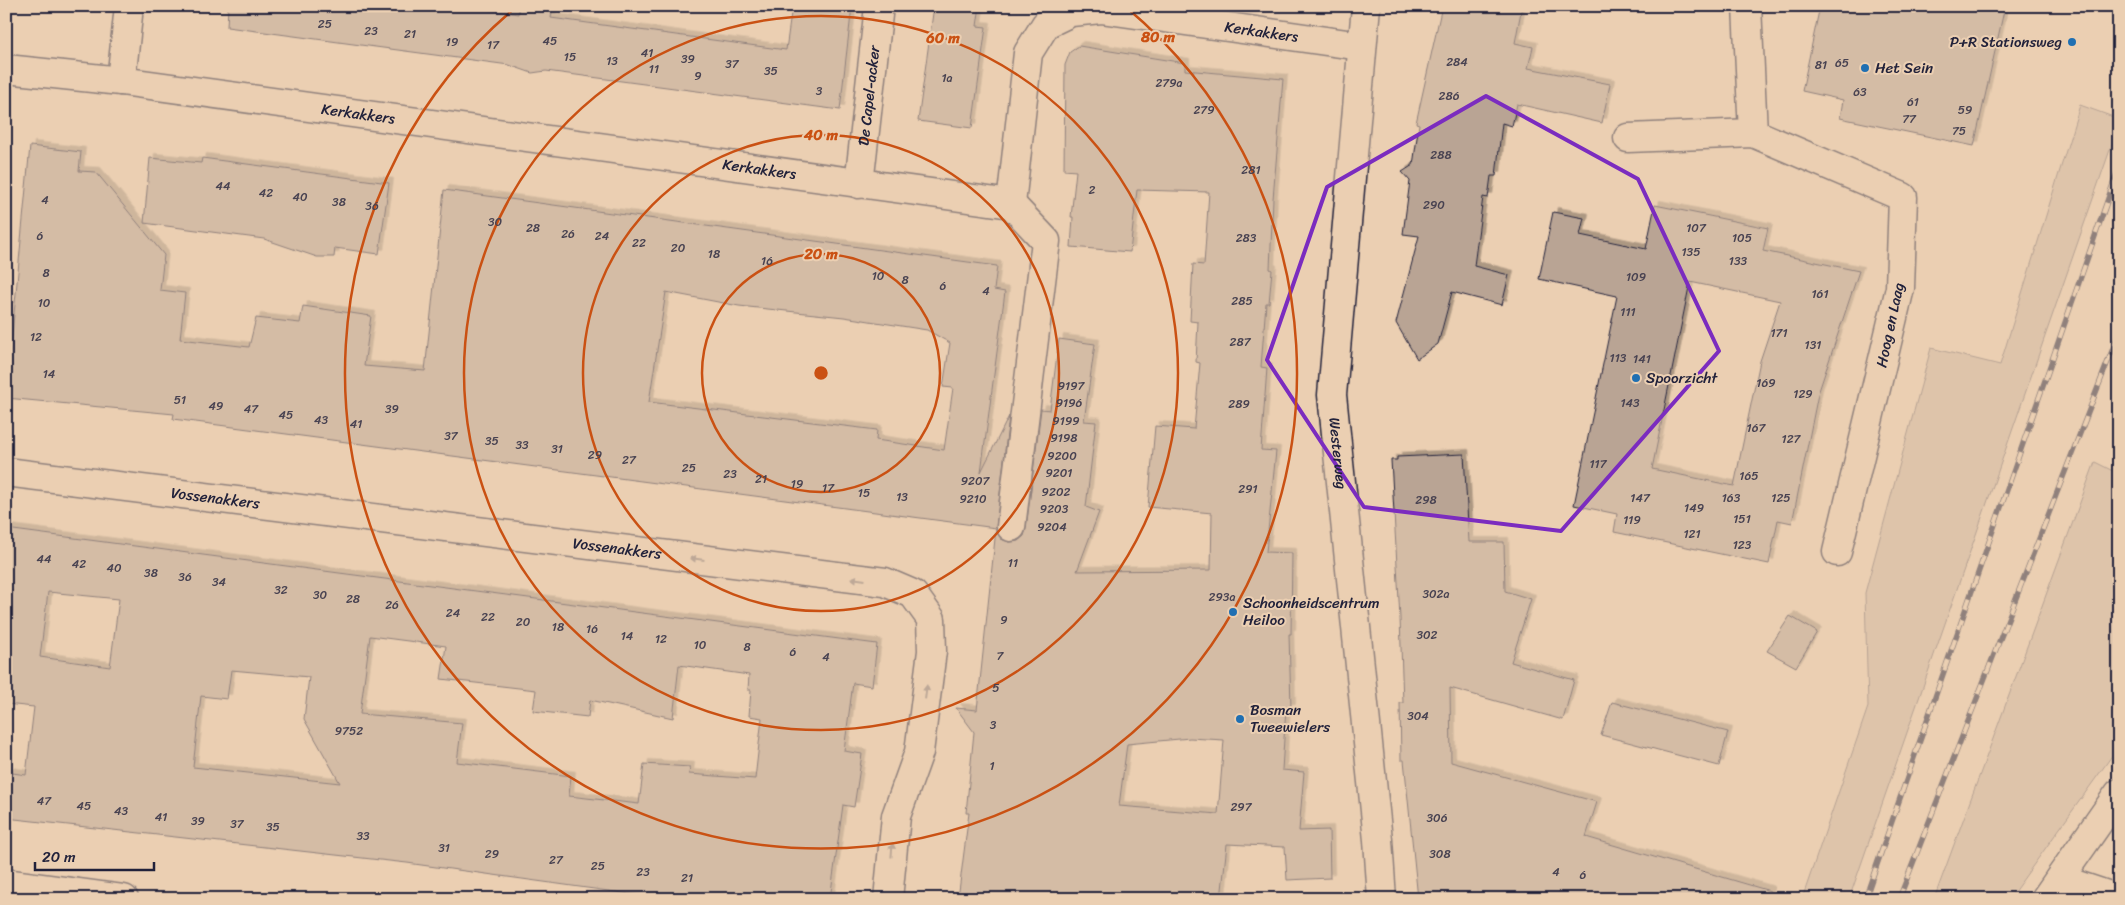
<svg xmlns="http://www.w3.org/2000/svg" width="2125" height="905" font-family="Sriracha,sans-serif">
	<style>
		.green { fill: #ceb6a1; stroke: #786c6e }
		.building { fill: #b9a494; stroke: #22223b; fill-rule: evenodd; filter: url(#shadow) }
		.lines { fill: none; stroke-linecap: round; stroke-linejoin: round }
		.minor-casing { stroke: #22223b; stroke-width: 31 }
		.minor { stroke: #ebcfb2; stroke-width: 28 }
		.rail-casing { stroke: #22223b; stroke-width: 5.5 }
		.rail { stroke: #ebcfb2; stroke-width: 4; stroke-dasharray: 11; stroke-linecap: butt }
		.oneway { fill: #867876 }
		.marked { fill: none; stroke: #7b2cbf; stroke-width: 4; stroke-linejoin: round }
		.ring { fill: none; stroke: #ca5113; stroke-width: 2.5 }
		.poi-dot { fill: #1f6fb2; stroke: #ebcfb2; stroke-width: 2 }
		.labels { text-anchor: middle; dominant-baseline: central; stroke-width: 4; stroke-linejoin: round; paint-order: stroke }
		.number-label { font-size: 12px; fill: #484251 }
		.street-label { font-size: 15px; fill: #22223b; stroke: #ebcfb2 }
		.poi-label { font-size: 15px; fill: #22223b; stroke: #ebcfb2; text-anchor: start }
		.centre { fill: #ca5113; stroke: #ebcfb2; stroke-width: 2.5 }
		.ring-label { font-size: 15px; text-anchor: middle; font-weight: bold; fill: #ca5113; stroke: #ebcfb2; stroke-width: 4; stroke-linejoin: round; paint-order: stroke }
	</style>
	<defs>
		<filter id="shadow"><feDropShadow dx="4.5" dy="-4.5" stdDeviation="0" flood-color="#0004"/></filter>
	</defs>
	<rect width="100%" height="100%" fill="#ebcfb2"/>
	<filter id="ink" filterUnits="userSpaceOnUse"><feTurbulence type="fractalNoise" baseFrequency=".02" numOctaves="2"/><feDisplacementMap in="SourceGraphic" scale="10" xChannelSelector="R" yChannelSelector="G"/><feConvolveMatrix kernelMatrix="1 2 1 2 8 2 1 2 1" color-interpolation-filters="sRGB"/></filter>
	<g filter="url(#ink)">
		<g class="green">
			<polygon points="2080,105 2119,119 2119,124 1849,899 1802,899 1868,707 1865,593 1931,348 2000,365"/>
			<polygon points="2095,462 2119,474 2119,746 2009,899 1934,899"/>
		</g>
		<g class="building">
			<polygon points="228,6 464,6 518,14 519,6 553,6 551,18 786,50 792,6 852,6 840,110 546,71 532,73 509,65 227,27"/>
			<polygon points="934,6 980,6 977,26 986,27 972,128 918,121"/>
			<polygon points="1442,6 1522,6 1515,43 1533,47 1528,68 1610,84 1602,123 1517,104 1512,126 1502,123 1496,176 1491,176 1488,198 1483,197 1474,266 1509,275 1502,305 1452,292 1438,344 1417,359 1396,323 1419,236 1403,234 1410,181 1402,172 1413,165 1419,124 1416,123"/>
			<polygon points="1820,6 2005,6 1974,146 1840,118 1843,100 1802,91"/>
			<path d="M1079,46L1185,63V70L1283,79L1273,199L1270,269L1272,270L1269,303H1266L1261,367L1267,368L1261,450L1276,451L1266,552L1292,553L1291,634H1289L1291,708H1286L1282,770L1304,772L1299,831L1329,830L1330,878L1287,880L1285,847L1227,844L1221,899L1161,894L1160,899H958L969,813H966L974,732L956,708L977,710L996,529L1001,539L1010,542L1018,541L1024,536L1026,529L1041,409L1050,410L1059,339L1095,344L1084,421L1096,422L1086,507L1099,512L1077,571L1211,570L1212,513L1148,507L1155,426L1194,429L1200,363L1196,362L1198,322L1190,321L1193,264L1204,265L1209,192L1137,190L1130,252L1071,247L1073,217H1071L1076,171L1064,170L1065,65L1070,52ZM1190,738L1224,740L1218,814L1119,806L1127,744Z"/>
			<path d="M30,146L81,152L79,171L96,172L164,255L160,290L185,293L180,339L249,347L256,318L300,323L303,306L371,316L364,366L425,371L444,190L997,266L994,290L1005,292L981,472L1009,416L996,528L173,419L174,414L6,398ZM666,292L739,306L844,317L927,330L950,343L943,387L953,388L944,450L876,440L877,430L649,402Z"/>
			<polygon points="150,158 201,163 202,158 389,183 379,254 335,248 334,257 317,257 264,239 144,223"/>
			<path d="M1655,205L1768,228L1763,251L1859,271L1818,394L1792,523L1778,520L1769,564L1614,532L1617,514L1574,505L1617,296L1539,279L1553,212L1584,218L1580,235L1646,249ZM1690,282L1780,301L1760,361L1734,486L1652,469Z"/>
			<polygon points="1464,454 1469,542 1504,542 1505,591 1531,599 1511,662 1574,680 1563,720 1450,688 1451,762 1597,802 1586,837 1770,891 1768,899 1418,899 1404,760 1401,760 1400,703 1403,703 1400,618 1391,460 1397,460 1397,457"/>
			<path d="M6,529L877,644L872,686L853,683L844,751L862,754L854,807L843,805L830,899H666L407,863L6,818V772L26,775L34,707L6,704V632L12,590L6,589ZM48,592L119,599L110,667L40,657ZM370,636L446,646L441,679L536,690L533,711L588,717L590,700L673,718L679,665L749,675L748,690H751L749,716L762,718L755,779L689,774L690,767L644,764L639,804L569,796L571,776L457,762L462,723L360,714ZM231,670L309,677L304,719L340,783L193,767L201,696L227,699Z"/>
			<polygon points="1790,616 1817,632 1796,667 1767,651"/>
			<polygon points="1612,702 1728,732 1719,766 1601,735"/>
		</g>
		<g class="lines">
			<g class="minor-casing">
				<g id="minor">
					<path id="s1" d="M1366,6L1332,395L1378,840L1382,899"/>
					<polyline points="1747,6 1753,133"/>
					<path id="s2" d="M6,69L121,81L1011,204L1028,53L1046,24L1071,12L1101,9L1361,46"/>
					<polyline points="121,81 129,6"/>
					<polyline points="1628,138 1753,133 1903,197 1900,288 1837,552"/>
					<path id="s3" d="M859,184L879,6"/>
					<path id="s4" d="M6,472L885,582L913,594L931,619L932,651L919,752L896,816L888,899"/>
					<polyline points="1011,527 1046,241 1011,204"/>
					<polyline points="2059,879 2119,899"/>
					<polyline points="6,883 124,899"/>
					<polyline points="2045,899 2119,793"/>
				</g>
			</g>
			<use href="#minor" class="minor"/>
			<g class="rail-casing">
				<g id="rail">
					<polyline points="1865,899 2119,167"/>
					<polyline points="1899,899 2119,333"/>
				</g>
			</g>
			<use href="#rail" class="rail"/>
		</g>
		<defs><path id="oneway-solid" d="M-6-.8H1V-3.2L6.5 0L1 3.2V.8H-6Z" transform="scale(1.25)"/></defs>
		<g class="oneway">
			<use href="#oneway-solid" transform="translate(697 559) rotate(-173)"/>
			<use href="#oneway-solid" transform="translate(858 579) rotate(-173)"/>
			<use href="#oneway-solid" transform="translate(926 692) rotate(-83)"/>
			<use href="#oneway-solid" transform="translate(892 850) rotate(-85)"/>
		</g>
	</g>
	<path d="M0 0H2125V905H0ZM1486,96L1638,179L1719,351L1561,531L1364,507L1267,360L1327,187Z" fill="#ebcfb2" fill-opacity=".55" fill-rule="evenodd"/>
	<path class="marked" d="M1486,96L1638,179L1719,351L1561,531L1364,507L1267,360L1327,187Z"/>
	<g class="ring">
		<circle cx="821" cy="373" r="119"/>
		<circle cx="821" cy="373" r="238"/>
		<circle cx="821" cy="373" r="357"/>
		<path d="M1127 8A476 476 0 1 1 515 8"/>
	</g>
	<g class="poi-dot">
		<circle cx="2072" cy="42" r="5"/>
		<circle cx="1865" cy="68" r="5"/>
		<circle cx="1636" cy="378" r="5"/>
		<circle cx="1233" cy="612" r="5"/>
		<circle cx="1240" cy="719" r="5"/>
	</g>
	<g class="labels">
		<g class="number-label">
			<text x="325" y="24">25</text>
			<text x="371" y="31">23</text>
			<text x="410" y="34">21</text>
			<text x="550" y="41">45</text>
			<text x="452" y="42">19</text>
			<text x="493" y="45">17</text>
			<text x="647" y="53">41</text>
			<text x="570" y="57">15</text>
			<text x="688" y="59">39</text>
			<text x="612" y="61">13</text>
			<text x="1457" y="62">284</text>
			<text x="1842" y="63">65</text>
			<text x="732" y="64">37</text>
			<text x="1821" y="65">81</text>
			<text x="654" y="69">11</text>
			<text x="771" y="71">35</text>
			<text x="698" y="76">9</text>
			<text x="947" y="78">1a</text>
			<text x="1169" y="83">279a</text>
			<text x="819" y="91">3</text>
			<text x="1860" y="92">63</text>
			<text x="1449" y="96">286</text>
			<text x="1913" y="102">61</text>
			<text x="1204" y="110">279</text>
			<text x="1965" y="110">59</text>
			<text x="1909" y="119">77</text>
			<text x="1959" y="131">75</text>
			<text x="1441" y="155">288</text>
			<text x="1251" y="170">281</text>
			<text x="223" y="186">44</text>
			<text x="1092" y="190">2</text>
			<text x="266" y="193">42</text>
			<text x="300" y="197">40</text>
			<text x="45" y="200">4</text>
			<text x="339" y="202">38</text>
			<text x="1434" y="205">290</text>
			<text x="372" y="206">36</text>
			<text x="495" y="222">30</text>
			<text x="533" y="228">28</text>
			<text x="1696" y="228">107</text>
			<text x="568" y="234">26</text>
			<text x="40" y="236">6</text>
			<text x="602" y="236">24</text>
			<text x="1246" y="238">283</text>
			<text x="1742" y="238">105</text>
			<text x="639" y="243">22</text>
			<text x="678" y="248">20</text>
			<text x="1691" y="252">135</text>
			<text x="714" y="254">18</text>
			<text x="767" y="261">16</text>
			<text x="1738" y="261">133</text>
			<text x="46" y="273">8</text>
			<text x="878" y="276">10</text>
			<text x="1636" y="277">109</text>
			<text x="905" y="280">8</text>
			<text x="943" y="286">6</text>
			<text x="986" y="291">4</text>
			<text x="1820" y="294">161</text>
			<text x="1242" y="301">285</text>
			<text x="44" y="303">10</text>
			<text x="1628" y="312">111</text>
			<text x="1779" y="333">171</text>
			<text x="36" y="337">12</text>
			<text x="1240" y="342">287</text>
			<text x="1813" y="345">131</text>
			<text x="1618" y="358">113</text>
			<text x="1642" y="359">141</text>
			<text x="49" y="374">14</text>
			<text x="1766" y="383">169</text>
			<text x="1071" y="386">9197</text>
			<text x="1803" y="394">129</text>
			<text x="180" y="400">51</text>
			<text x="1069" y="403">9196</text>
			<text x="1630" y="403">143</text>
			<text x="1239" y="404">289</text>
			<text x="216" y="406">49</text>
			<text x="251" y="409">47</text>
			<text x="392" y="409">39</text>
			<text x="286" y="415">45</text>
			<text x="321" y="420">43</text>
			<text x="1066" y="421">9199</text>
			<text x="356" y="424">41</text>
			<text x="1756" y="428">167</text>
			<text x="451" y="436">37</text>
			<text x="1064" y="438">9198</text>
			<text x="1791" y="439">127</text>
			<text x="492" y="441">35</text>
			<text x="522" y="445">33</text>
			<text x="557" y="449">31</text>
			<text x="595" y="455">29</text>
			<text x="1062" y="456">9200</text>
			<text x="629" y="460">27</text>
			<text x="1598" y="464">117</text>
			<text x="689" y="468">25</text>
			<text x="1059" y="473">9201</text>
			<text x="730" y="474">23</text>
			<text x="1749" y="476">165</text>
			<text x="761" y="479">21</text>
			<text x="975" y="481">9207</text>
			<text x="797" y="484">19</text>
			<text x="828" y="488">17</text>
			<text x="1248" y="489">291</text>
			<text x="1056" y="492">9202</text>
			<text x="864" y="493">15</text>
			<text x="902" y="497">13</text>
			<text x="1640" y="498">147</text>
			<text x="1731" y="498">163</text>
			<text x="1781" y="498">125</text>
			<text x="973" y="499">9210</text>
			<text x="1426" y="500">298</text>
			<text x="1694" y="508">149</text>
			<text x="1054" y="509">9203</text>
			<text x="1742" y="519">151</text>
			<text x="1632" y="520">119</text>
			<text x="1052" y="527">9204</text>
			<text x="1692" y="534">121</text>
			<text x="1742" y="545">123</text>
			<text x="44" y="559">44</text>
			<text x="1013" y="563">11</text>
			<text x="79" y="564">42</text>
			<text x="114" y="568">40</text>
			<text x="151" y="573">38</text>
			<text x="185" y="577">36</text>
			<text x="219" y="582">34</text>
			<text x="281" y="590">32</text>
			<text x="1436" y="594">302a</text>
			<text x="320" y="595">30</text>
			<text x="1222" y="597">293a</text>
			<text x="353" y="599">28</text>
			<text x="392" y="605">26</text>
			<text x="453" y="613">24</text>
			<text x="488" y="617">22</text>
			<text x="1004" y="620">9</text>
			<text x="523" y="622">20</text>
			<text x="558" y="627">18</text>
			<text x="592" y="629">16</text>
			<text x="1427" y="635">302</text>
			<text x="627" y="636">14</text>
			<text x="661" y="639">12</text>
			<text x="700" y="645">10</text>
			<text x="747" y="647">8</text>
			<text x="793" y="652">6</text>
			<text x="1000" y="656">7</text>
			<text x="826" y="657">4</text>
			<text x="996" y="688">5</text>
			<text x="1418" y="716">304</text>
			<text x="993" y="725">3</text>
			<text x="349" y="731">9752</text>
			<text x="992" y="766">1</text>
			<text x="44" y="801">47</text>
			<text x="84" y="806">45</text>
			<text x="1241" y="807">297</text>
			<text x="121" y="811">43</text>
			<text x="161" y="817">41</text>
			<text x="1437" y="818">306</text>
			<text x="198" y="821">39</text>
			<text x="237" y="824">37</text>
			<text x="273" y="827">35</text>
			<text x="363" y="836">33</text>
			<text x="444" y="848">31</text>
			<text x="492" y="854">29</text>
			<text x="1440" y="854">308</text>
			<text x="556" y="860">27</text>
			<text x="598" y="866">25</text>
			<text x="643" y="872">23</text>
			<text x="1556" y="872">4</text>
			<text x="1583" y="875">6</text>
			<text x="687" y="878">21</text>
		</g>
		<g class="street-label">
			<text stroke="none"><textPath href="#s2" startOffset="1420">Kerkakkers</textPath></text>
			<text stroke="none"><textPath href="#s3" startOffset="89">De Capel-acker</textPath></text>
			<text stroke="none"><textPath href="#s2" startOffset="355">Kerkakkers</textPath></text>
			<text stroke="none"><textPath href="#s2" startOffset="760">Kerkakkers</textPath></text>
			<text transform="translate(1890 325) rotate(-78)">Hoog en Laag</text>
			<text stroke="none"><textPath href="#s1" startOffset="449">Westerweg</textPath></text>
			<text stroke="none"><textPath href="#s4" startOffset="211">Vossenakkers</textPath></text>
			<text stroke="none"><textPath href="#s4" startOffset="616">Vossenakkers</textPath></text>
		</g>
		<g class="poi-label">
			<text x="2062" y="42" text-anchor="end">P+R Stationsweg</text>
			<text x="1875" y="68">Het Sein</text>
			<text x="1646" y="378">Spoorzicht</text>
			<text x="1243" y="603">Schoonheidscentrum<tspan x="1243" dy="17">Heiloo</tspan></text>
			<text x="1250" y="710">Bosman<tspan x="1250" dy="17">Tweewielers</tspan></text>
		</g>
	</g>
	<circle cx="821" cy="373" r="8" class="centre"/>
	<g class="ring-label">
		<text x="1158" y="42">80 m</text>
		<text x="943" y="43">60 m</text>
		<text x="821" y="140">40 m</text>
		<text x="821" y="259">20 m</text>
	</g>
	<rect width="2125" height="905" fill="none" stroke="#ebcfb2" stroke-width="25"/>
	<rect x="12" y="12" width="2100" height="880" fill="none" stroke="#22223b" stroke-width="2" filter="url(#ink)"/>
	<path d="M35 862v8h119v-8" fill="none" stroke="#22223b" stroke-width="2.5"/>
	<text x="42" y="862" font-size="15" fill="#22223b" stroke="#ebcfb2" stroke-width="4" paint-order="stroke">20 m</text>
</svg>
